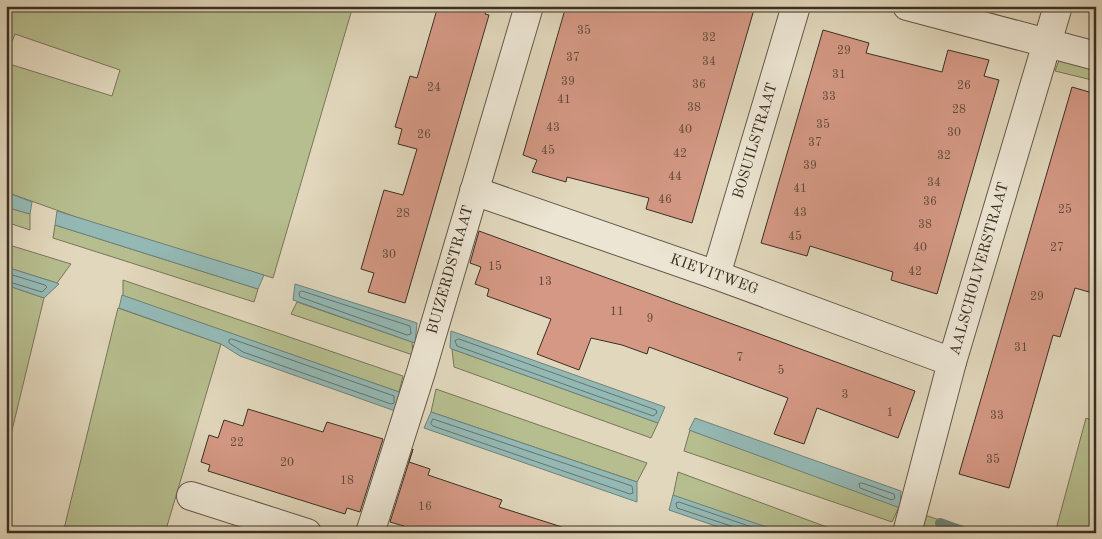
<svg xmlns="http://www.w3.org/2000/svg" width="1102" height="539" font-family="'Old Standard TT',serif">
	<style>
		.green { fill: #b6bd8e; stroke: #787658 }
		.water { fill: #94b9b5; stroke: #70827b }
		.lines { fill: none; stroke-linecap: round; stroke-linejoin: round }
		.shore { stroke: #68746c; stroke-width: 1 }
		.stream { stroke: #70827b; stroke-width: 10 }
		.building { fill: #d49884; stroke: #3b3023 }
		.street-casing { stroke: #645a49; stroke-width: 30 }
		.street { stroke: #ece5d3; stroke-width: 28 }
		.labels { text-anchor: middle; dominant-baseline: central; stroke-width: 5; stroke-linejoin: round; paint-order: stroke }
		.number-label { font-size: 12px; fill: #614a3b }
		.street-label { font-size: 15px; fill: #3b3023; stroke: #ece5d3 }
	</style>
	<rect width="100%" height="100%" fill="#e1d7bc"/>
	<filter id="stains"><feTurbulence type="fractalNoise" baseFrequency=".004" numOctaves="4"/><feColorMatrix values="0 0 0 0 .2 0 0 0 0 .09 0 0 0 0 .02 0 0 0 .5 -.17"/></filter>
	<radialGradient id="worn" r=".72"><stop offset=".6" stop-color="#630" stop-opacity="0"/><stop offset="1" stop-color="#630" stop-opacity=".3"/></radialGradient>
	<g class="green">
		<polygon points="6,6 353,6 273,278 90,222 6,192 6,63 112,96 120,70 15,34 6,56"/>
		<polygon points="1059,60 1096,63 1096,81 1055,71"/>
		<polygon points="6,207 30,214 30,230 6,222"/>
		<polygon points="55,225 258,289 254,302 53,238"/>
		<polygon points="6,244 71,264 57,283 6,267"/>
		<polygon points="123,280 403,376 399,392 123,296"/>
		<polygon points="6,285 44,298 6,455"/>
		<polygon points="297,302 412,342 413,355 291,314"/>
		<polygon points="118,308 221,344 165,533 63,533"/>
		<polygon points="452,349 658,423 651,438 454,367"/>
		<polygon points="436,389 647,463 637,482 431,412"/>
		<polygon points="1086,418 1096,422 1096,533 1055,533"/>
		<polygon points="690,430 899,507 892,522 684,451"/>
		<polygon points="678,472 843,533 783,533 673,496"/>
		<polygon points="925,515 977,533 918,533"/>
	</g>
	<g class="water">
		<polygon points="6,192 32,202 30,214 6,207"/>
		<polygon points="57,211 264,275 258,289 55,225"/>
		<polygon points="6,267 57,283 59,284 44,298 6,285"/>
		<polygon points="295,284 417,323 415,343 293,300"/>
		<polygon points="122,295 402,393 398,412 240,356 221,344 119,308"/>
		<polygon points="451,331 665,407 658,423 452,349 450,348"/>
		<polygon points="431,412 637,482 637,502 424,428"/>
		<polygon points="695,418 901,491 900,508 689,430"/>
		<polygon points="673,495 784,533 736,533 669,510"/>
	</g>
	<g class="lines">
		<g class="shore">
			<polyline points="6,273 45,285 47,287 42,292 6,281"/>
			<polygon points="302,291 410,326 411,334 407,335 300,297 299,293"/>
			<polygon points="232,339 394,396 394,403 391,404 243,352 229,343 229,340"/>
			<polygon points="459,339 656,410 657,413 653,416 457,346 455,341"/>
			<polygon points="433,419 632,486 633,493 630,494 433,426 431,424"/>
			<polygon points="862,483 894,494 895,498 892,500 860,488 859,484"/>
			<polyline points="734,533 731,526 677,508 676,503 679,502 769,533"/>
		</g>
		<polyline class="stream" points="940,523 968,533"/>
	</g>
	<g class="building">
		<polygon points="438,6 488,6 485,14 489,15 405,303 368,292 374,273 361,269 384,190 403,195 417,149 398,144 402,129 395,127 410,76 417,78"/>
		<polygon points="566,6 755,6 692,223 646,209 649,198 567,177 566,182 532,172 537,160 523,155"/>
		<polygon points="823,30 869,43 866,53 942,72 948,50 989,60 984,76 999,80 937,294 891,280 893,272 810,246 807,256 761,243"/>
		<polygon points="1072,87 1096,94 1096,294 1075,288 1060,337 1053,335 1009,488 959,474"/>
		<polygon points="479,231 915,391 898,438 817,408 804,444 774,434 788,398 649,347 647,354 622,345 591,338 579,370 537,354 551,319 487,296 489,289 475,284 481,267 470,263"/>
		<polygon points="248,409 323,432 327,422 383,439 360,512 347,508 345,514 208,471 210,465 201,462 209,435 218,438 224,420 243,426"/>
		<polygon points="413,449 409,462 430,469 428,475 502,500 499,507 562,527 561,533 402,533 404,526 390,522"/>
	</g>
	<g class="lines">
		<g class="street-casing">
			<g id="street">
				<polyline points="907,6 1096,56"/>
				<polyline points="474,191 716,275 952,362"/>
				<polyline points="716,275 796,6"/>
				<polyline points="191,496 307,533"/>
				<polyline points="370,533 421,372 529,6"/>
				<polyline points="907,533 952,362 1058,6"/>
			</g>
		</g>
		<use href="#street" class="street"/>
	</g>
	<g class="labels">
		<g class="number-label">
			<text x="584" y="31">35</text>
			<text x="709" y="38">32</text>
			<text x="844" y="51">29</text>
			<text x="573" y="58">37</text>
			<text x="709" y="62">34</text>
			<text x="839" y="75">31</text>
			<text x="568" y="82">39</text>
			<text x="699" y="85">36</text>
			<text x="964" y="86">26</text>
			<text x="434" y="88">24</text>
			<text x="829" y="97">33</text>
			<text x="564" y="100">41</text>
			<text x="694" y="108">38</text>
			<text x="959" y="110">28</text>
			<text x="823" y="125">35</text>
			<text x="553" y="128">43</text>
			<text x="685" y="130">40</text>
			<text x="954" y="133">30</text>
			<text x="424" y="135">26</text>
			<text x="815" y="143">37</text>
			<text x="548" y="151">45</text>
			<text x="680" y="154">42</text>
			<text x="944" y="156">32</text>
			<text x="810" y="166">39</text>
			<text x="675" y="177">44</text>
			<text x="934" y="183">34</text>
			<text x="800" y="189">41</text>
			<text x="665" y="200">46</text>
			<text x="930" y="202">36</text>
			<text x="1065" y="210">25</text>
			<text x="800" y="213">43</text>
			<text x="403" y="214">28</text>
			<text x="925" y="225">38</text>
			<text x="795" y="237">45</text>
			<text x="920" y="248">40</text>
			<text x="1057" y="248">27</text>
			<text x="389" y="255">30</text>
			<text x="495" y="267">15</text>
			<text x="915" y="272">42</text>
			<text x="545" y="282">13</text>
			<text x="1037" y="297">29</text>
			<text x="617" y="312">11</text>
			<text x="650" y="319">9</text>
			<text x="1021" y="348">31</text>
			<text x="740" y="358">7</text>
			<text x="781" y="371">5</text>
			<text x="845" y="395">3</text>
			<text x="890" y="413">1</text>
			<text x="997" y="416">33</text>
			<text x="237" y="443">22</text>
			<text x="993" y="460">35</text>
			<text x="287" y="463">20</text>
			<text x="347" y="481">18</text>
			<text x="425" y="507">16</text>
		</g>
		<g class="street-label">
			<text transform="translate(756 141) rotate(-73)">BOSUILSTRAAT</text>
			<text transform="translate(980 269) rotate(-74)">AALSCHOLVERSTRAAT</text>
			<text transform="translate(451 270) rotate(-74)">BUIZERDSTRAAT</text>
			<text transform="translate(714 275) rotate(20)">KIEVITWEG</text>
		</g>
	</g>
	<rect width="1102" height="539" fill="none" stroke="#e1d7bc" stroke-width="25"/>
	<rect x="8" y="8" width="1087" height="524" fill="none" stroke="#3b3023" stroke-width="2.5"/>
	<rect x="12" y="12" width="1077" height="514" fill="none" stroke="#3b3023"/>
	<rect width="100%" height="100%" filter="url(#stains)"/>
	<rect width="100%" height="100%" fill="url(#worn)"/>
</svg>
